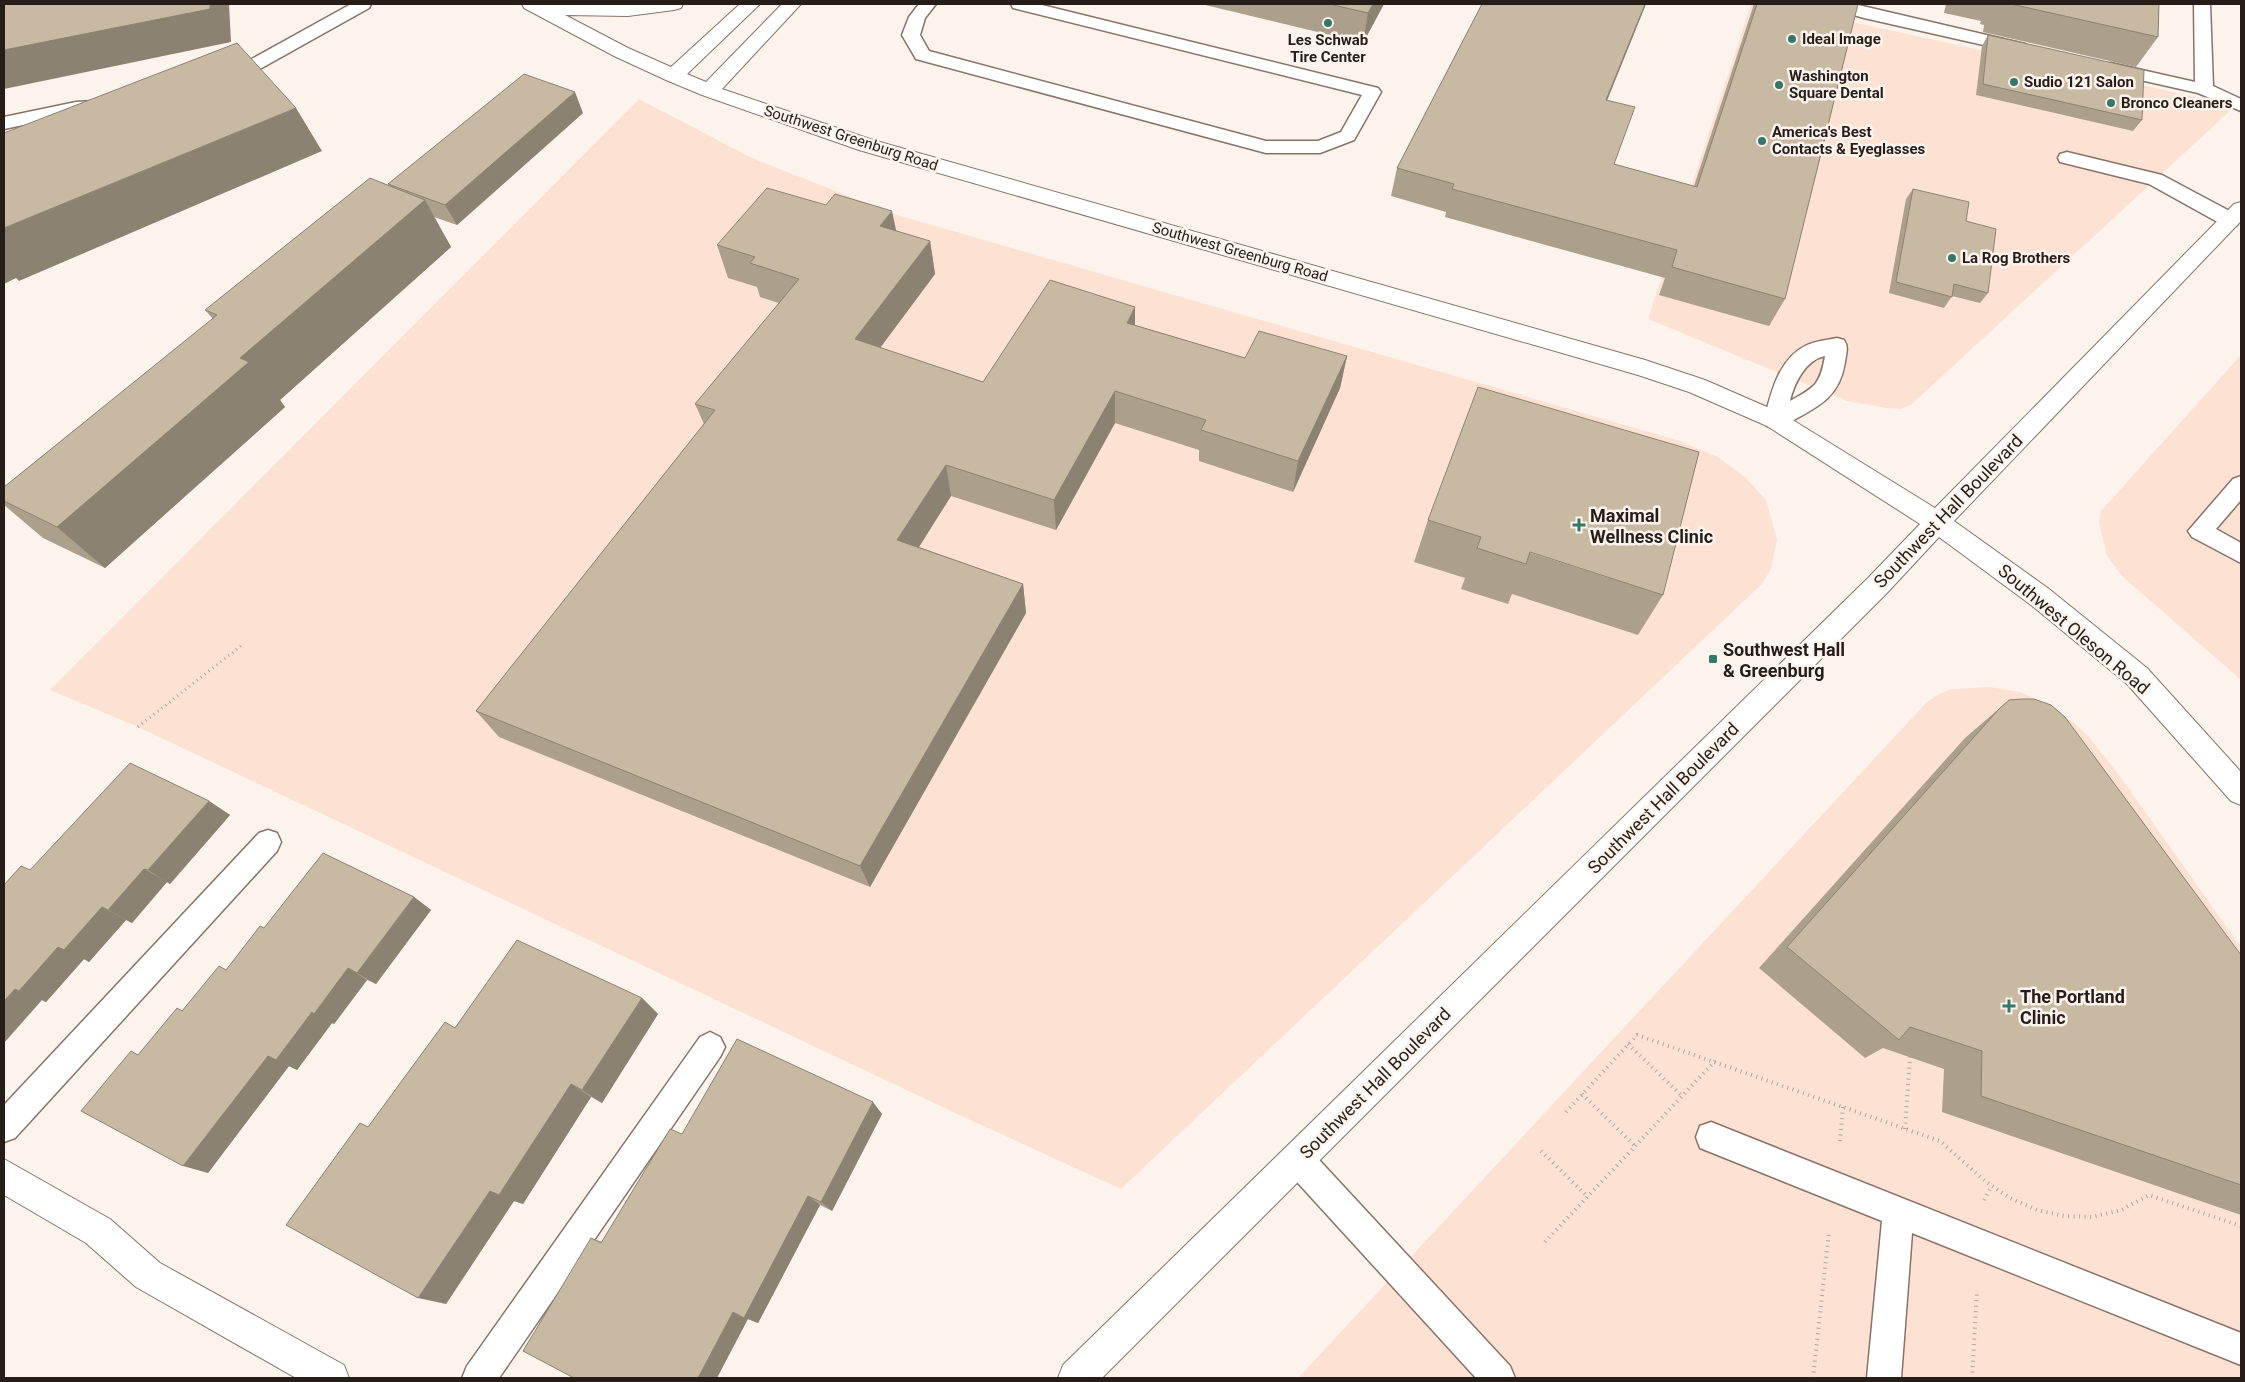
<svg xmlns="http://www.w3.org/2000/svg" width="2245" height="1382" font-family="Roboto,sans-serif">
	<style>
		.built { fill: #fde2d3 }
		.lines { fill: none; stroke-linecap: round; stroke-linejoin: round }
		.lane-casing { stroke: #8a7366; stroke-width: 3 }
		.street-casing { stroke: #8a7366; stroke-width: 2 }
		.secondary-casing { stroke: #8a7366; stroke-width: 2 }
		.path-far1 { stroke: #aea59f; stroke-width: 3; stroke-dasharray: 1 4; stroke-linecap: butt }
		.path { stroke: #aea59f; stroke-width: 4; stroke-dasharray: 1 4.5; stroke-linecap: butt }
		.lane { fill: #fff; fill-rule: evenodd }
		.street { fill: #fff; fill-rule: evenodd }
		.secondary { fill: #fff; fill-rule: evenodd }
		.wall { fill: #ac9f8c }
		.shaded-wall { fill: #8c8272 }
		.building { fill: #c8b9a3; stroke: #8c8272 }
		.poi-dot { fill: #357769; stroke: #fdf3ed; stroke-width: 2 }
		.labels { text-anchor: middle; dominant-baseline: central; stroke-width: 5; stroke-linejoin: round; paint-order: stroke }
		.far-poi-label { font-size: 15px; font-weight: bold; fill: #261d18; stroke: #fdf3ed; text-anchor: start }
		.far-street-label { font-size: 15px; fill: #261d18; stroke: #fdf3ed }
		.street-label { font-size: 18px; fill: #261d18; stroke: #fdf3ed }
		.poi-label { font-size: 18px; font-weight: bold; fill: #261d18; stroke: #fdf3ed; text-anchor: start }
	</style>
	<rect width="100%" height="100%" fill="#fdf3ed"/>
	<g class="built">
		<polygon points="1751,4 1770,4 2200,98 2231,110 1912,404 1901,409 1887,408 1847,401 1648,319"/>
		<polygon points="639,99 752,158 894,214 1680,441 1718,457 1745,477 1766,500 1777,539 1771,569 1762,584 1121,1189 955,1113 138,727 50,690"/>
		<polygon points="2241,355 2241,680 2122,576 2107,556 2099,522 2101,511"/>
		<polygon points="1990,687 2020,692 2038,700 2073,722 2088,736 2116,771 2241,947 2241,1378 1298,1378 1926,703 1939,694 1952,689"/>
	</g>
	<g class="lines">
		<g class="lane-casing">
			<g id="lane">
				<polygon points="351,4 371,4 369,8 233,84 221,84 218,80 221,76"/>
				<polygon points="919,4 936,4 925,18 920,35 929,51 1266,141 1318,141 1341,132 1362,95 1013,8 1011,4 1038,4 1378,88 1381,92 1354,140 1320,153 1266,153 916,59 902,35 909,17"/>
				<polygon points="1834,4 1854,4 2025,44 2028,48 2025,52 2019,53 1864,18 1843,12"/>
				<polygon points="2194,4 2210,4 2213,86 2241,99 2241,111 2198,93 2105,72 2102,68 2105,64 2111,63 2195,82"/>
				<polygon points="95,101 101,103 104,107 101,111 76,114 4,129 4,117 76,102"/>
				<polygon points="2067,152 2162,175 2237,215 2240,220 2237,225 2230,226 2223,225 2149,184 2060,162 2058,158 2060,154"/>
				<path d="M1837,338L1844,340C1849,347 1846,354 1845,362C1839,401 1814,408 1783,426L1775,428L1767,426L1764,420C1771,393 1778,359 1807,345C1816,341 1827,340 1837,338ZM1825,356C1820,385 1815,387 1790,401C1794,384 1805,360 1825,356Z"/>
				<polygon points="2241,476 2241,500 2216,529 2241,543 2241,563 2192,537 2188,531 2233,479"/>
				<polygon points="268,830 277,833 281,842 277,851 15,1138 4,1142 4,1105 259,833"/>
				<polygon points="710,1032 720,1037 725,1047 720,1057 499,1378 462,1378 467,1366 700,1037"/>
				<polygon points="1711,1122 2241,1333 2241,1365 1912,1233 1901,1378 1867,1378 1882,1221 1700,1148 1696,1137 1700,1126"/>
				<polygon points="1298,1145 1309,1149 1510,1366 1515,1378 1476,1378 1287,1171 1283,1160 1287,1149"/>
			</g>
		</g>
		<g class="street-casing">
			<polygon id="street" points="4,1159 110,1219 160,1263 344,1365 349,1378 296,1378 136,1287 86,1243 4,1195"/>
		</g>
		<g class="secondary-casing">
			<polygon id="secondary" points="522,4 683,4 681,8 674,10 628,16 565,15 628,48 671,67 740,4 760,4 687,74 706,82 782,4 801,4 722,89 873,140 1645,360 1705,380 1783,414 1935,508 2234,204 2241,202 2241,221 1954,521 2049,589 2147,668 2241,772 2241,805 2231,801 2127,684 2031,605 1939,537 1886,594 1102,1378 1058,1378 1063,1365 1868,578 1920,524 1767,426 1689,392 1638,375 859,150 702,95 666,80 614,56 524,8"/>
		</g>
		<polyline class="path-far1" points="138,727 242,645"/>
		<g class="path">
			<polyline points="1628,1044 1683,1097"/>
			<polyline points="1582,1094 1636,1147"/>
			<polyline points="1566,1112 1637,1035 1940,1141 1985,1181 2010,1198 2037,1210 2064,1216 2092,1217 2121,1210 2149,1195 2241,1226"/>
			<polyline points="1905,1129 1910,1057"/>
			<polyline points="1840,1141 1843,1107"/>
			<polyline points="1541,1151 1588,1197"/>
			<polyline points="1984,1200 1991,1187"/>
			<polyline points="1545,1242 1715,1061"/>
			<polyline points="1813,1378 1829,1232"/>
			<polyline points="1972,1378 1977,1290"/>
		</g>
		<use href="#lane" class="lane"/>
		<use href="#street" class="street"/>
		<use href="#secondary" class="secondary"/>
	</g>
	<g class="wall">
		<polygon points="1201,4 1384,4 1363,43"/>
		<polygon points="1482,4 1646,4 1607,100 1614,164 1694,186 1754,4 1858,4 1785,299 1769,326 1659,295 1665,278 1445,217 1446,212 1391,196 1397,168"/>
		<polygon points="1946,4 2159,4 2158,37 2136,67 1983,32 1984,25 1980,24 1981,21 1944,13"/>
		<polygon points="1988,35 2142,120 2133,131 1976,95 1982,46"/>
		<polygon points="583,113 457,225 434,217 451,247 280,400 285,407 105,568 43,538 4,505 4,487 213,319 205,310 390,186 388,184"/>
		<polygon points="1913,189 1988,293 1980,303 1952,296 1944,308 1889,293 1906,199"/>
		<polygon points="896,231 930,241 935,274 880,348 983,382 1135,325 1245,358 1347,356 1340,388 1293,492 1199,461 1199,450 1115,423 1056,530 951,496 919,547 1023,584 1026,613 870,887 499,737 476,711 704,424 695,404 779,303 760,297 757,287 728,278 717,245"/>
		<polygon points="1428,520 1663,595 1638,635 1512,594 1508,604 1461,589 1465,578 1414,562"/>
		<polygon points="2009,700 2241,955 2241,1215 1942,1112 1944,1069 1883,1048 1865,1058 1759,968 1965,738"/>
		<polygon points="209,801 230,815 170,884 167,882 132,923 126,920 89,962 84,959 46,1002 42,1000 30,870"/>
		<polygon points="414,897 431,910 376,984 367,980 334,1024 332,1023 297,1070 289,1066 208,1173 139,1054 226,970"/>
		<polygon points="642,998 658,1014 602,1103 591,1097 523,1204 514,1201 446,1304 368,1127"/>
		<polygon points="882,1114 832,1211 820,1205 758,1323 748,1319 591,1238 602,1242 682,1134"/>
	</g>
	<g class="shaded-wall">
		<polygon points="210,4 229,4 231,42 4,89 4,50"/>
		<polygon points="1373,4 1384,4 1363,43 1368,13"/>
		<polygon points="1645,4 1646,4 1596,128 1606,100"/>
		<polygon points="575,92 583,113 457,225 445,205"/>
		<polygon points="296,108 322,151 19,281 16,278 4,284 4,228"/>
		<polygon points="425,200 451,247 280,400 285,407 105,568 57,527 240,358"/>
		<polygon points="892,211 899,244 880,226"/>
		<polygon points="930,241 935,274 862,372 855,339"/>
		<polygon points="1135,307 1135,340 1127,323"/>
		<polygon points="1347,356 1340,388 1293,492 1298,461"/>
		<polygon points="1115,391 1115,423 1056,530 1054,500"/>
		<polygon points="946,465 951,496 905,569 897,540"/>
		<polygon points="1023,584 1026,613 870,887 860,866"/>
		<polygon points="209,801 230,815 170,884 148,870"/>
		<polygon points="144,869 167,882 132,923 108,910"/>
		<polygon points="414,897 431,910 376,984 357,973"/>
		<polygon points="102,907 126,920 89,962 84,959 46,1002 42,1000 4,1043 4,1001 15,989 58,947"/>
		<polygon points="348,968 367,980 334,1024 314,1014"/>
		<polygon points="642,998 658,1014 602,1103 582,1090"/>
		<polygon points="312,1012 332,1023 297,1070 289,1066 208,1173 183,1166 268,1056"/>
		<polygon points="571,1084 591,1097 523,1204 514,1201 446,1304 418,1298 490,1191"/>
		<polygon points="873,1102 882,1114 832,1211 821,1202"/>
		<polygon points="808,1196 820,1205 758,1323 748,1319 717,1378 698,1378 733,1312"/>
	</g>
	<g class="building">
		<polygon points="4,4 210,4 210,9 4,50"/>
		<polygon points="1329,4 1373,4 1368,13"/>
		<polygon points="1482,4 1645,4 1606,100 1635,107 1614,164 1697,187 1757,4 1858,4 1785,299 1672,267 1677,250 1452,189 1454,184 1397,168"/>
		<polygon points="2011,4 2159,4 2158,37"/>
		<polygon points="1988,35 2144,70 2142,120 1983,84"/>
		<polygon points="237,43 296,108 4,228 4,133"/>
		<polygon points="524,74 575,92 445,205 388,184"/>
		<polygon points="370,178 425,200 240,358 249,362 57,527 4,501 4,487 217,315 205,310"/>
		<polygon points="767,188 826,205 835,194 892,211 880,226 930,241 855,339 983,382 1050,280 1135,307 1127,323 1245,358 1259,331 1347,356 1298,461 1201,430 1206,420 1115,391 1054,500 946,465 897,540 1023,584 860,866 476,711 715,410 695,404 799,279 750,263 755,257 717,245"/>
		<polygon points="1913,189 1969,202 1966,221 1996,229 1988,293 1954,284 1952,297 1896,282"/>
		<polygon points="1478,387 1699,452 1663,595 1530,552 1526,564 1477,548 1481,537 1428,520"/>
		<polygon points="2022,699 2034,699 2051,705 2065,717 2241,955 2241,1185 1981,1096 1982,1051 1910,1027 1899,1040 1787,947 1999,709 2009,700"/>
		<polygon points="130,763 209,801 148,870 144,869 108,910 102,907 64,950 58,947 19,991 15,989 4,1001 4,885 21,866 30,870"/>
		<polygon points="323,853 414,897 357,973 348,968 314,1014 312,1012 276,1060 268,1056 183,1166 81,1111 131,1051 138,1055 177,1008 182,1011 219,966 226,970 260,926 264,928"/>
		<polygon points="517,940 642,998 582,1090 571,1084 499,1195 490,1191 418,1298 286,1225 360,1123 368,1127 445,1022 455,1028"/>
		<polygon points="737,1039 873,1102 821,1202 808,1196 744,1318 733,1312 698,1378 574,1378 523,1351 591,1238 601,1243 670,1129 682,1134"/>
	</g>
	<g class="poi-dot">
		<circle cx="1328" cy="23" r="5"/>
		<circle cx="1792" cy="39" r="5"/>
		<circle cx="2014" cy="82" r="5"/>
		<circle cx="1779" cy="85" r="5"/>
		<circle cx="2111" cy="103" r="5"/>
		<circle cx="1762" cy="141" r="5"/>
		<circle cx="1952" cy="258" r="5"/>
		<path d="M1576.5 517.5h5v5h5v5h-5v5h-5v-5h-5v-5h5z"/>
		<rect x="1708" y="654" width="10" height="10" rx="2.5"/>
		<path d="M2006.5 998.5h5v5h5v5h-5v5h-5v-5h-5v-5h5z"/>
	</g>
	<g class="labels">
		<g class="far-poi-label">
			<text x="1802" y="39">Ideal Image</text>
			<text x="1328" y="40" text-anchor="middle">Les Schwab<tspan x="1328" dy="17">Tire Center</tspan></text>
			<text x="1789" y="76">Washington<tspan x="1789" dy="17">Square Dental</tspan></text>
			<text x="2024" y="82">Sudio 121 Salon</text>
			<text x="2121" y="103">Bronco Cleaners</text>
			<text x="1772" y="132">America's Best<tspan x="1772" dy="17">Contacts &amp; Eyeglasses</tspan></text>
			<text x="1962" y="258">La Rog Brothers</text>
		</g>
		<g class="far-street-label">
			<text transform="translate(851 138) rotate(18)">Southwest Greenburg Road</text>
			<text transform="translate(1240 252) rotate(16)">Southwest Greenburg Road</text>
		</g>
		<g class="street-label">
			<text transform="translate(1948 511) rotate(-46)">Southwest Hall Boulevard</text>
			<text transform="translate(2074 629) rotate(40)">Southwest Oleson Road</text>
			<text transform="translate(1663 798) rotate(-45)">Southwest Hall Boulevard</text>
			<text transform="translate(1375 1083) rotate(-45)">Southwest Hall Boulevard</text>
		</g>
		<g class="poi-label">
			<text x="1590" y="515">Maximal<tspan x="1590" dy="21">Wellness Clinic</tspan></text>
			<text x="1723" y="649">Southwest Hall<tspan x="1723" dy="21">&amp; Greenburg</tspan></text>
			<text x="2020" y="996">The Portland<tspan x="2020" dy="21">Clinic</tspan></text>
		</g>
	</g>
	<rect width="2245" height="1382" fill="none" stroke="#261d18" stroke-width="10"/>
</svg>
